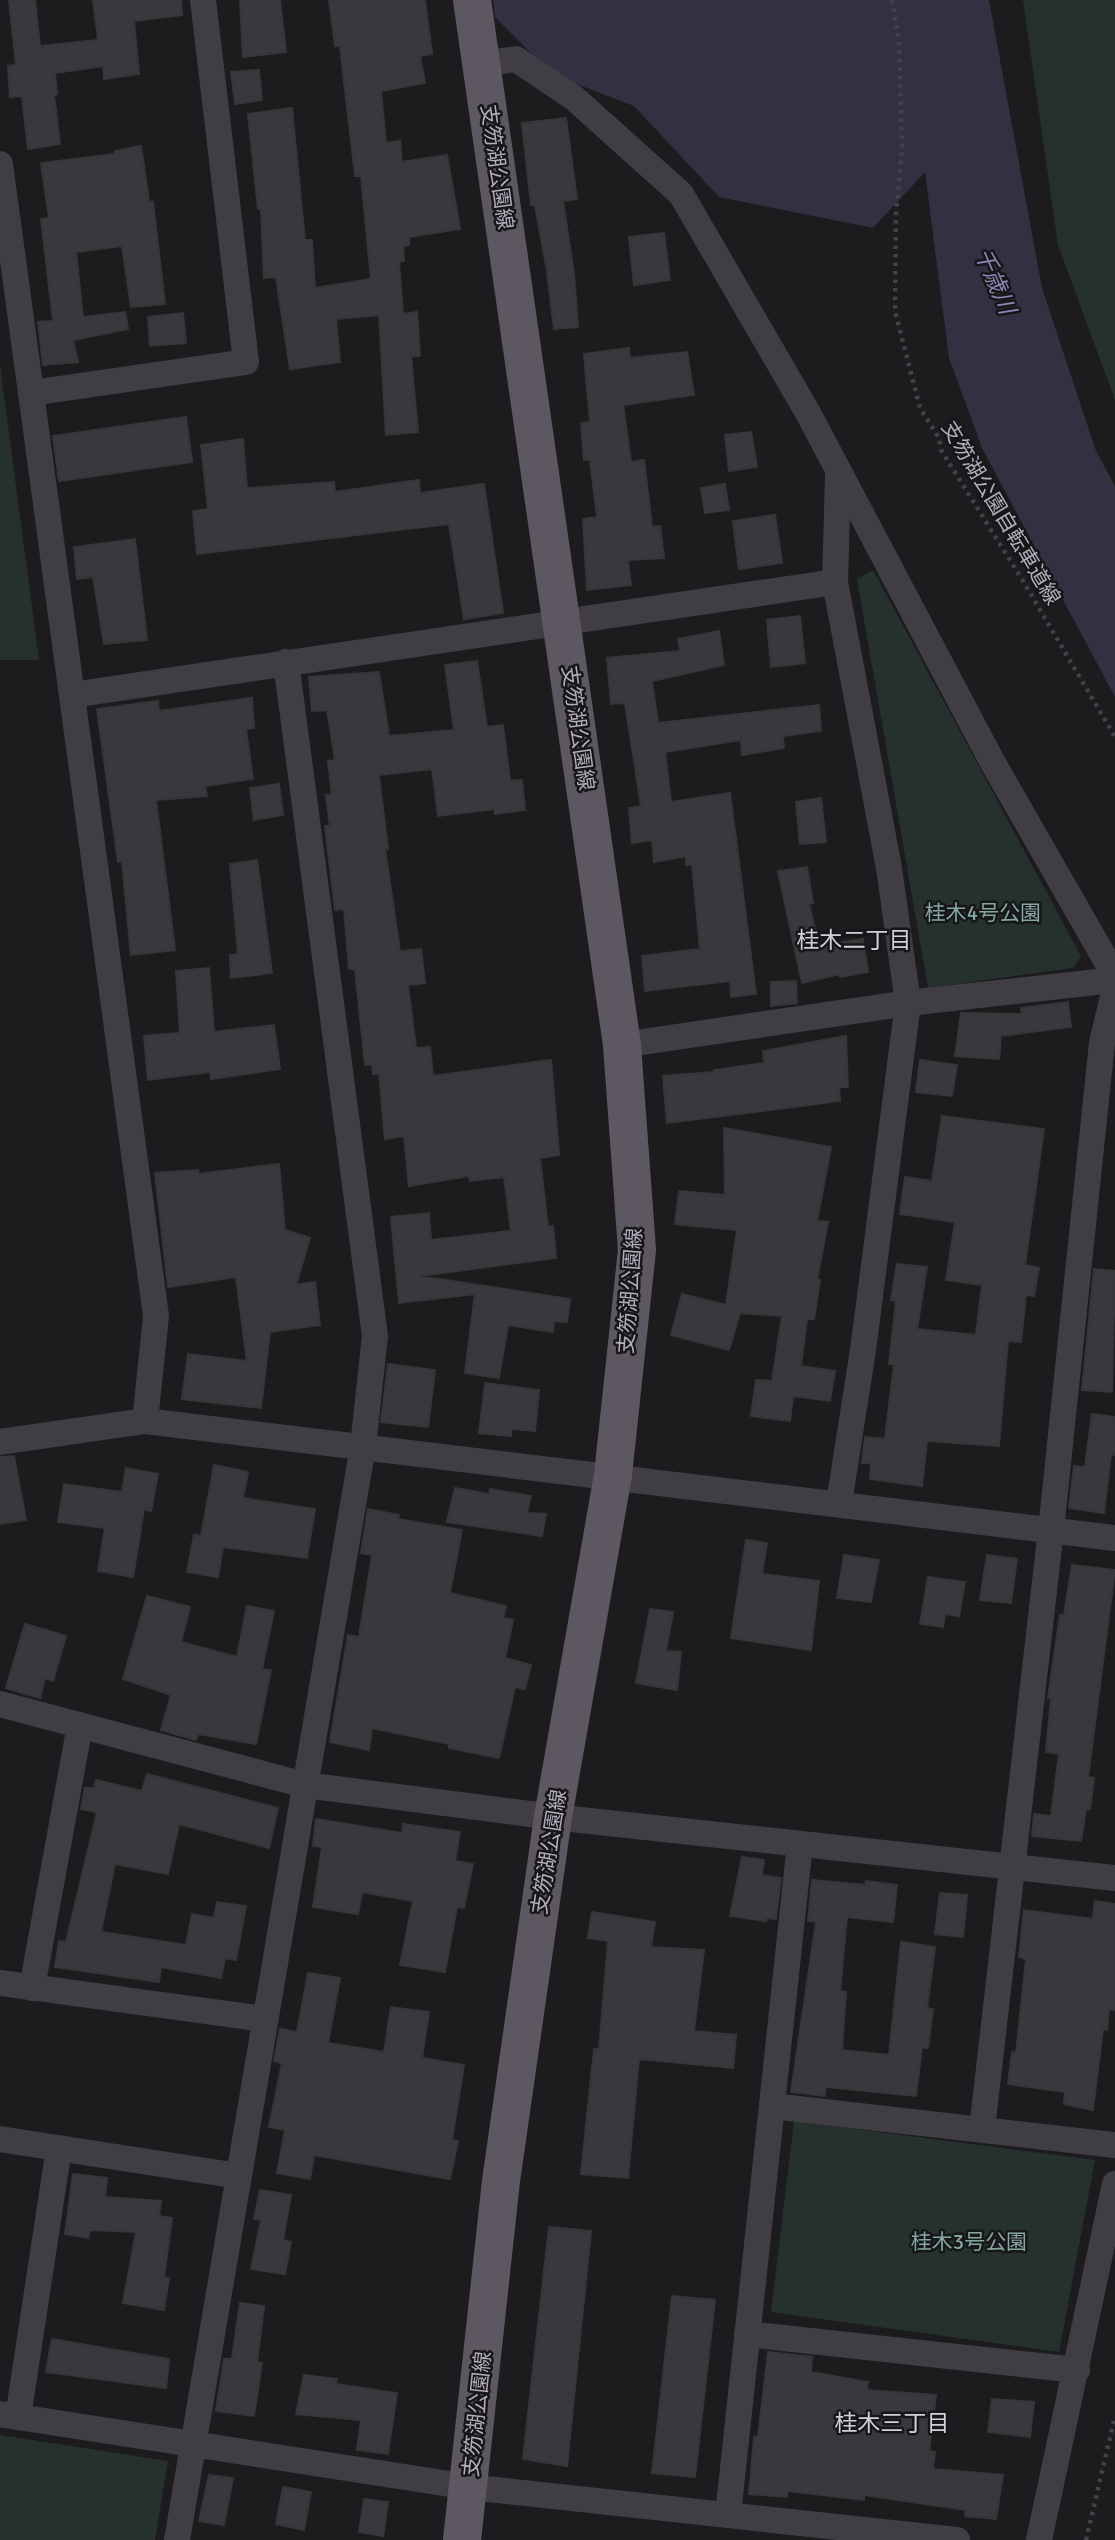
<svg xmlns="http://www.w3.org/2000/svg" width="1115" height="2540" font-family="Signika,'Noto Sans JP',sans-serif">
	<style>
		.green { fill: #26312e }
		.water { fill: #333042 }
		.building { fill: #3a383c; stroke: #383539; stroke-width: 2 }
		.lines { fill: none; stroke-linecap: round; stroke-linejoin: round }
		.path { stroke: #454149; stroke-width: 4.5; stroke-dasharray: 3.5 5; stroke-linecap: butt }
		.street { stroke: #413d44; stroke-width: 26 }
		.primary { stroke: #5c5761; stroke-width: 38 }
		.labels { text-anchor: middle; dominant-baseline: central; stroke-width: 5; stroke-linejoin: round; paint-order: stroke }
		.street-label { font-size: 21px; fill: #b3adbd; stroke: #171618 }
		.park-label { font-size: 21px; fill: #84a8a0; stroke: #171618 }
		.water-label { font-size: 23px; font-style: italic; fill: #8d84b8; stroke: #171618 }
		.neighbourhood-label { font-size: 23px; fill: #d3ced9; stroke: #171618 }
	</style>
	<rect width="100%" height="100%" fill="#1c1b1d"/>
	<g class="green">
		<polygon points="1023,0 1115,0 1115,400 1058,245"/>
		<polygon points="0,365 39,660 0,660"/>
		<polygon points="873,570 1081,956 1073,968 928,988 857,579"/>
		<polygon points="794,2121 1095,2160 1059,2352 771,2312"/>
		<polygon points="0,2435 168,2461 155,2540 0,2540"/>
	</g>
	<polygon class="water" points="493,0 989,0 1042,288 1096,451 1115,486 1115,697 982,448 949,358 925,172 873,228 719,197 634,106 553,75 495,17"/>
	<g class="building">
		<polygon points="9,0 35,0 40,46 98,40 93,0 181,0 182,15 134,21 139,74 104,79 103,66 55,73 57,94 54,95 60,144 28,149 22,96 10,97 8,66 16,65"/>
		<polygon points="240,0 280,0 286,52 243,57"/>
		<polygon points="329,0 425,0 432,54 420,56 425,83 381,91 386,143 400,141 402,162 447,155 460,229 409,237 409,245 403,246 404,261 399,262 403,314 417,312 420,356 411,356 418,432 386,435 379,315 336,319 340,362 290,369 276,277 264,278 261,209 258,209 248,114 292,108 305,240 312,240 315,288 371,279 361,176 355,176 340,46 335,46"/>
		<polygon points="259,70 262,100 235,104 231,72"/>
		<polygon points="566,118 577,199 563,201 574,274 578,327 554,329 547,271 535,205 531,205 522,123"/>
		<polygon points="141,146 149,202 153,202 165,304 131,307 122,246 76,252 83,317 125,312 128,329 73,340 78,362 43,365 38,322 53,321 41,219 49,218 41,163 115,154 115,151"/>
		<polygon points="664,233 670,280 634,285 629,237"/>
		<polygon points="183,313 186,343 150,346 148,317"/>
		<polygon points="629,348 630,358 687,352 694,395 623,405 631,462 644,460 652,527 660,526 664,558 628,560 631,585 587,590 583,519 597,517 590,460 584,460 581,423 590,422 584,354"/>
		<polygon points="186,417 192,462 59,481 53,436"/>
		<polygon points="751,432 757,467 729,471 725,435"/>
		<polygon points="243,439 247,488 334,482 335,492 419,480 420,493 484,484 503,613 464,619 449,524 197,554 193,511 208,509 201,445"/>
		<polygon points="725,484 729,510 705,513 701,488"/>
		<polygon points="775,515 782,563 739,569 733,521"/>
		<polygon points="135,539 147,640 104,644 93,577 77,579 74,547"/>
		<polygon points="800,616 805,663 771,667 767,620"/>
		<polygon points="719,631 724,665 652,681 658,723 819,705 821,731 783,736 784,748 742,755 741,740 665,752 671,802 730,793 756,994 731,997 730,981 645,991 642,956 700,949 692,864 686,865 686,856 654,862 652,840 632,843 629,808 641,806 625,703 611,704 607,658 680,651 678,639"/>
		<polygon points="477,661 487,727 503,725 510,781 522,780 525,810 495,814 495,809 438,816 432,769 379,775 388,849 385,849 400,951 421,949 425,983 408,985 416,1048 430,1047 433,1076 551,1060 559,1155 540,1158 548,1227 553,1226 556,1258 419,1276 570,1299 567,1322 554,1321 553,1332 508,1325 499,1378 465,1373 475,1294 399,1303 391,1217 429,1213 431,1240 511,1231 504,1177 470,1181 469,1176 409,1186 404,1136 385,1139 379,1074 373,1074 372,1064 365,1065 355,969 349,969 344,909 335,910 325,826 330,826 326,795 332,795 328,761 335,760 327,710 312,711 309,677 379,672 389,736 454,730 445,665"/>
		<polygon points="252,698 254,728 246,729 253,779 205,786 207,796 156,800 175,950 131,955 122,861 118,862 97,709 158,701 159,711"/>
		<polygon points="279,784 283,815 254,820 250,788"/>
		<polygon points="821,798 826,842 800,844 796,802"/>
		<polygon points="257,860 272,973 231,978 230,955 238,954 230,864"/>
		<polygon points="807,867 813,903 809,904 819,946 863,939 868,972 840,977 840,974 802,983 778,871"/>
		<polygon points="209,968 214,1032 274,1025 280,1069 211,1079 211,1072 148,1080 144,1036 180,1033 176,971"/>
		<polygon points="796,981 797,1003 771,1006 771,982"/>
		<polygon points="1068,1002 1071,1027 1001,1036 999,1059 955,1056 961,1013 1022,1014 1021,1008"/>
		<polygon points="846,1036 848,1087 839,1087 840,1101 667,1123 663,1076 714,1072 714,1070 764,1063 763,1051"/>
		<polygon points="920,1060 957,1065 952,1096 916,1092"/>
		<polygon points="942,1116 1044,1129 1025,1265 1039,1268 1034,1296 1026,1295 1021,1342 1008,1341 999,1446 927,1441 922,1486 870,1479 871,1463 862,1463 865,1437 885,1439 894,1364 889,1364 896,1301 891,1300 897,1264 927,1267 917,1329 976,1335 982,1285 946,1280 955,1222 900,1214 905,1177 932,1181"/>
		<polygon points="724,1128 831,1147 817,1221 828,1222 817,1280 820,1280 814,1319 807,1319 801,1366 835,1371 830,1401 793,1396 790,1421 751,1416 756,1380 772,1381 782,1316 740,1313 729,1350 671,1335 682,1294 726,1305 737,1230 675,1224 679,1191 725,1195"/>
		<polygon points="279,1164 285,1230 310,1238 296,1285 315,1282 320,1325 270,1332 261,1408 182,1399 188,1354 247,1361 236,1277 168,1287 155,1173 198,1170 199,1174"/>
		<polygon points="1094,1269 1115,1271 1112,1392 1082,1390"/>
		<polygon points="388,1364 435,1370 428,1427 381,1422"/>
		<polygon points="485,1383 539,1390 535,1431 511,1429 511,1436 479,1433"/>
		<polygon points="1092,1414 1115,1417 1115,1455 1111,1454 1104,1513 1069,1508 1074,1466 1085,1467"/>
		<polygon points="14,1456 26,1520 0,1524 0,1457"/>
		<polygon points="214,1465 248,1472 243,1498 315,1509 307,1558 223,1547 218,1577 187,1572 194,1535 201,1536"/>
		<polygon points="126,1468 158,1474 151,1511 144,1509 133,1577 98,1571 105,1528 58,1522 64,1484 122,1492"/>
		<polygon points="455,1488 489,1494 490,1489 531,1496 527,1513 546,1514 542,1536 447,1522"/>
		<polygon points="368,1509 399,1515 398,1519 462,1530 450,1593 506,1606 503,1618 513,1620 505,1658 531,1665 525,1689 515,1687 499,1758 449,1748 449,1744 372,1728 369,1750 330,1742 348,1635 359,1637 372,1555 361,1553"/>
		<polygon points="746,1540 767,1543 762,1574 819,1581 811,1650 731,1638"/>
		<polygon points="844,1555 879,1560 871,1602 837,1598"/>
		<polygon points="987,1555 1017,1559 1011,1603 980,1600"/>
		<polygon points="1072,1565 1115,1570 1088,1777 1094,1778 1090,1809 1086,1809 1081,1841 1032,1836 1034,1814 1051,1816 1059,1754 1046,1752 1051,1698 1048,1698 1060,1615 1064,1615"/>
		<polygon points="928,1577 965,1582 959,1616 945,1614 943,1627 920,1624"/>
		<polygon points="147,1596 190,1607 181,1642 237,1657 247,1606 274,1611 262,1669 271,1670 256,1744 198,1734 196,1740 161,1730 171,1695 123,1679"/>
		<polygon points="650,1609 673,1612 666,1651 681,1652 677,1690 636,1683"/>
		<polygon points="25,1624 66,1636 53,1681 45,1678 40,1698 6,1688"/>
		<polygon points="147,1774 278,1808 269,1848 179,1824 168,1874 115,1864 101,1932 186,1945 192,1914 214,1918 217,1902 246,1906 236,1960 225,1958 221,1978 161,1967 159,1982 55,1967 59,1941 66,1942 97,1812 81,1809 85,1788 94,1788 96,1780 142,1791"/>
		<polygon points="316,1819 402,1833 403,1824 460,1832 455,1861 473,1864 464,1908 457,1907 445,1972 400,1965 413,1901 362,1892 358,1914 313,1907 322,1847 313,1846"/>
		<polygon points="742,1857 764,1860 762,1875 781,1878 776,1919 766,1918 766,1921 730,1916"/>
		<polygon points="812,1880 865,1885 866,1881 897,1885 893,1922 847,1917 840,1991 846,1992 842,2050 889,2055 901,1942 935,1947 927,2008 933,2009 928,2048 922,2047 916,2096 826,2087 825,2096 791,2092 816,1922 808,1921"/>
		<polygon points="940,1893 967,1895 963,1937 935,1934"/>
		<polygon points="1095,1901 1115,1904 1115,2010 1109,2009 1107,2030 1103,2029 1093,2110 1064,2104 1065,2092 1008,2084 1012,2052 1016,2053 1026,1959 1019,1957 1024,1910 1093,1919"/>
		<polygon points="592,1912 655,1922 651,1947 704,1950 694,2031 736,2035 733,2068 639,2059 628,2178 581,2174 594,2049 599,2049 608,1941 588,1938"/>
		<polygon points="308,1973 340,1978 328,2043 384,2052 391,2007 429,2012 422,2058 464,2065 452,2140 458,2141 450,2179 314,2155 310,2179 277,2173 285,2130 269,2127 282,2063 274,2061 280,2029 297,2032"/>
		<polygon points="73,2174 107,2178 105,2197 161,2201 159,2216 172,2218 164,2277 169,2278 164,2310 123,2303 136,2232 90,2230 88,2238 65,2234"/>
		<polygon points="260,2190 291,2195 283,2240 291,2242 285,2274 251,2269 261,2220 254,2219"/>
		<polygon points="549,2227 591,2231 567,2466 523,2459"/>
		<polygon points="672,2296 715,2300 695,2477 652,2473"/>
		<polygon points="240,2303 264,2306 257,2362 262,2363 254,2416 216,2411 224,2359 232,2359"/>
		<polygon points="52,2339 169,2359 166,2388 46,2372"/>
		<polygon points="768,2352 812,2357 811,2372 868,2382 867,2390 936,2395 929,2451 935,2452 933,2469 1003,2475 996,2519 965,2516 966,2510 864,2495 864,2500 787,2491 787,2497 749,2494 754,2437 758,2437"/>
		<polygon points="304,2375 337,2379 336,2384 397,2393 388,2454 357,2450 361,2420 296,2414"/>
		<polygon points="992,2399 1034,2402 1030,2437 988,2432"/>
		<polygon points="209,2475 233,2478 224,2525 199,2521"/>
		<polygon points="283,2487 311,2492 304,2530 276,2524"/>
		<polygon points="364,2499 388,2502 383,2536 359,2532"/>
	</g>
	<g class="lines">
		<g class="path">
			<polyline points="892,0 899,42 902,149 896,214 895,311 920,408 939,438 941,450 1023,581 1115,737"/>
			<polyline points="1086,2540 1115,2416"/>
		</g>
		<g class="street">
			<polyline points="482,64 516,59 574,98 681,194 808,413 993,763 1115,976"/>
			<polyline points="0,164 156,1316 145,1421"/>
			<polyline points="31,393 246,362 203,0"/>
			<polyline points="838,476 835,582 889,868 908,1003 863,1350 839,1503"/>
			<polyline points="72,695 835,582"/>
			<polyline points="622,1045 908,1003 1115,980"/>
			<polyline points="0,1442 145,1421 1115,1538"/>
			<polyline points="0,1704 305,1785 553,1817 1115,1878"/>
			<polyline points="0,1983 265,2019"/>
			<polyline points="32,1988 80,1725"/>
			<polyline points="772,2106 1115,2145"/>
			<polyline points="982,2129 1051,1530 1102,1043 1115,988"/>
			<polyline points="0,2139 239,2176"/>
			<polyline points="747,2334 1077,2370"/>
			<polyline points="0,2414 469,2487 957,2540"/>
			<polyline points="18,2417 59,2148"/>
			<polyline points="728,2515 800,1844"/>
			<polyline points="177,2540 363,1446 375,1336 286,662"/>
			<polyline points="1039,2540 1115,2184"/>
		</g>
		<polyline class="primary" points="462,2540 501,2181 553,1817 613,1475 637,1250 622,1045 472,0"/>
	</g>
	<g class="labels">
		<g class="street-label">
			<text transform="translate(497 167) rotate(82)">支笏湖公園線</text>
			<text transform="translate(1001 513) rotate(59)">支笏湖公園自転車道線</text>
			<text transform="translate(578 728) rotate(82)">支笏湖公園線</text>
			<text transform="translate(630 1291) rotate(-86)">支笏湖公園線</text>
			<text transform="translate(549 1852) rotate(-81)">支笏湖公園線</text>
			<text transform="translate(477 2414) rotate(-84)">支笏湖公園線</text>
		</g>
		<g class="park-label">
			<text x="983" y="913">桂木4号公園</text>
			<text x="969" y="2242">桂木3号公園</text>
		</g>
		<g class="water-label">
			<text transform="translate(995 281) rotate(67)">千歳川</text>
		</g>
		<g class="neighbourhood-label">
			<text x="854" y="940">桂木二丁目</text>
			<text x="892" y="2423">桂木三丁目</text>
		</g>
	</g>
</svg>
